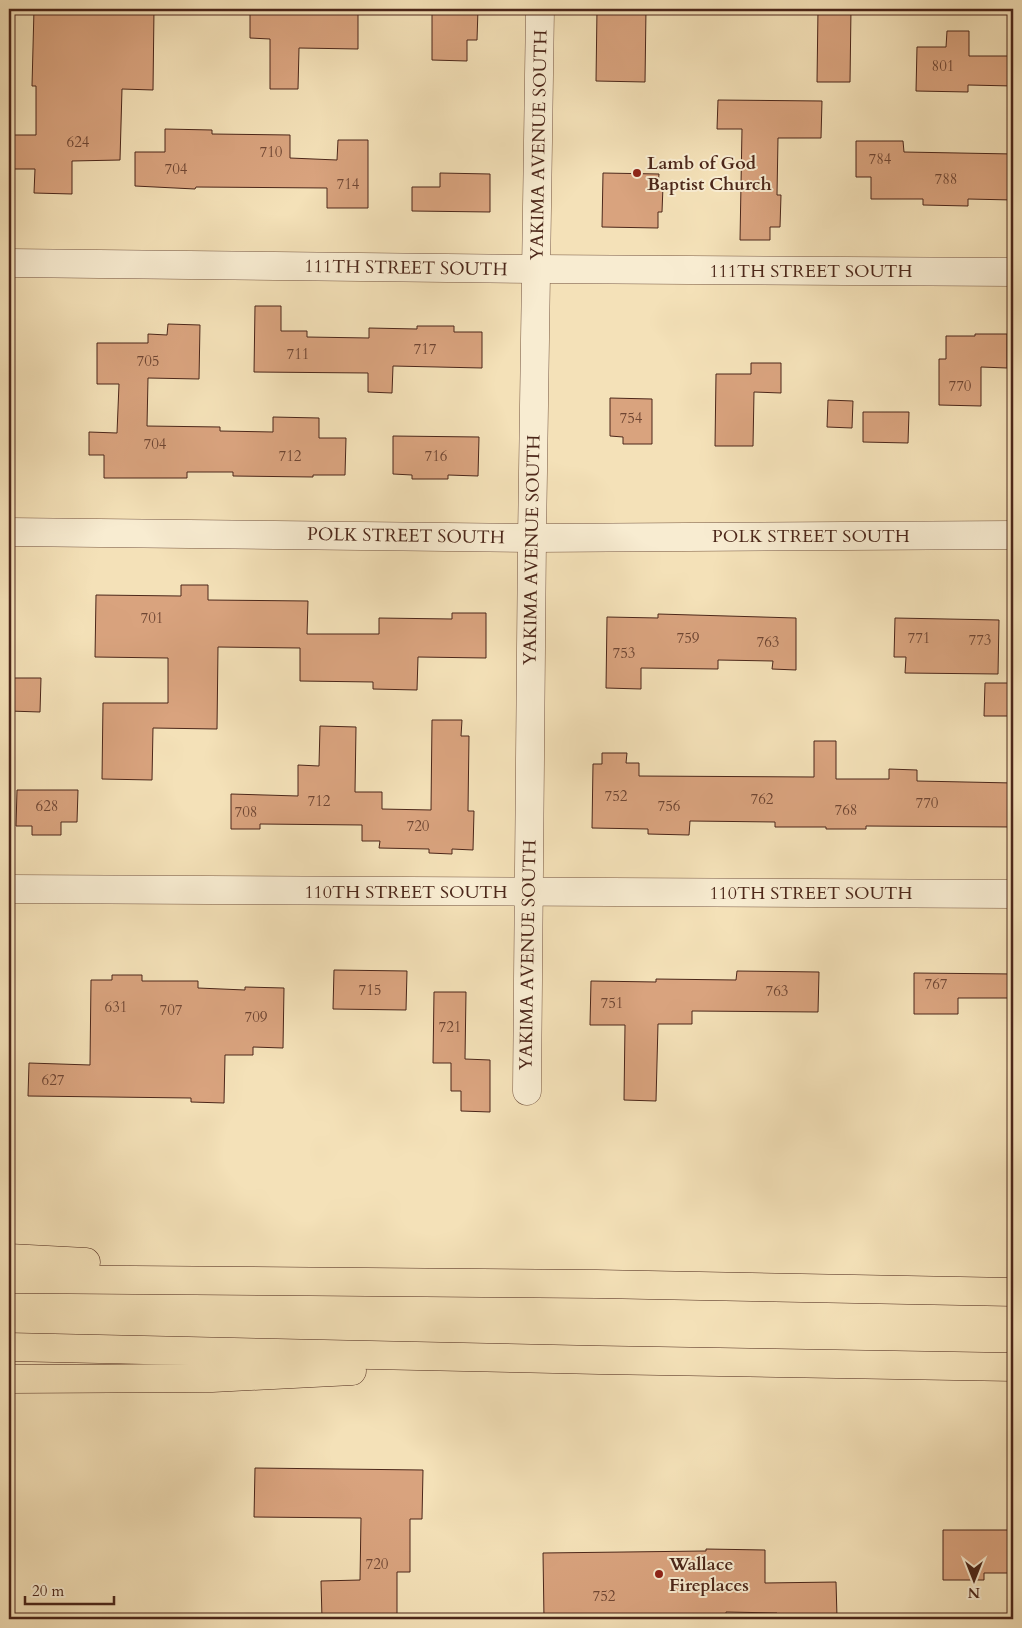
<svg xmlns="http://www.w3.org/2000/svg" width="1022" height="1628" font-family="Cardo,serif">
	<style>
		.building { fill: #d9a37e; stroke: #4c271a }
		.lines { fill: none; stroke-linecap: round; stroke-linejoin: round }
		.minor-casing { stroke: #765642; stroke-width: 29 }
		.motorway-casing { stroke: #4c271a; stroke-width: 29 }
		.minor { stroke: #f8ecd1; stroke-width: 28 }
		.motorway { stroke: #f4e1b8; stroke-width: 28 }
		.poi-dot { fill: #8f2418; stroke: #f8ecd1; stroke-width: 2 }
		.labels { text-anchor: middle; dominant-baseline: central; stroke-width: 4; stroke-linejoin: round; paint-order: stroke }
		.number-label { font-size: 15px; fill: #6f4633 }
		.street-label { font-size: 18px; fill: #4c271a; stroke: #f8ecd1 }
		.poi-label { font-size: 18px; font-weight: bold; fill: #4c271a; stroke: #f8ecd1; text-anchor: start }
	</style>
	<rect width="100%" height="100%" fill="#f4e1b8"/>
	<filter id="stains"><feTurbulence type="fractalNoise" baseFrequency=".004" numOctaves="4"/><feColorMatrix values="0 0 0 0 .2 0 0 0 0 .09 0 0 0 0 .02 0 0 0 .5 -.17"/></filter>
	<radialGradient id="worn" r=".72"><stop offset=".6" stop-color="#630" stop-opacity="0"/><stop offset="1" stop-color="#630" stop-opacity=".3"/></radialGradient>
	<g class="building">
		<polygon points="34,9 154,9 153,90 122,89 120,160 72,161 72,194 34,193 35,169 9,169 9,135 36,135 36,86 32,86"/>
		<polygon points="250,9 358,9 358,49 299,48 298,89 270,89 270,39 250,38"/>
		<polygon points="432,9 478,9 477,40 467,40 467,61 432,60"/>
		<polygon points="597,9 646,9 645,82 596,81"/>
		<polygon points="818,9 851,9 850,82 817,82"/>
		<polygon points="947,31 969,31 969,56 1013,56 1013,86 968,85 968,92 916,91 917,47 946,47"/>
		<polygon points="718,100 822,101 821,138 778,138 777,195 781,195 780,227 770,227 770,240 740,240 742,129 717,129"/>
		<polygon points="165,129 212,130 212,134 290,135 290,158 337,160 338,140 368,140 368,208 327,208 327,188 196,187 195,189 135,186 135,152 165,152"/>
		<polygon points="856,141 903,141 904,152 1013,154 1013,200 968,199 968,206 923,205 923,199 871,199 871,177 856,177"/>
		<polygon points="440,173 490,174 490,212 412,211 412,187 440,187"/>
		<polygon points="603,173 659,174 658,186 663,186 662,212 658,212 658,228 602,227"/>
		<polygon points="255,306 281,306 281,331 307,331 307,337 369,338 369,328 417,329 417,326 454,326 454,332 482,332 482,368 393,366 392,393 368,392 368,373 254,372"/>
		<polygon points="168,324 200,325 199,379 148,378 147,426 220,427 220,431 273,432 273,417 319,418 319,438 346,438 345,475 313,475 313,477 233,476 233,472 187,472 187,478 104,478 104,455 89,455 89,432 117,433 119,384 97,384 97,343 148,343 148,334 167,335"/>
		<polygon points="975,334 1007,334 1007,368 981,367 981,406 939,405 939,359 946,359 946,336 975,336"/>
		<polygon points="751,363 781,363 781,393 754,392 753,446 715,446 716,374 751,374"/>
		<polygon points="610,398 652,399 652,444 623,444 623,437 610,436"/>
		<polygon points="828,400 853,401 852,428 827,427"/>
		<polygon points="863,412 909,412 908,443 863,442"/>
		<polygon points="393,436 479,437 478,476 448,475 448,479 412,479 412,475 393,474"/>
		<polygon points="181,585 208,585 208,600 308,601 307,634 379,634 379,618 452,619 452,613 486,613 486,658 418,657 417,690 373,689 373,682 300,681 300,648 218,647 217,729 153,728 152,780 102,779 103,703 168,703 168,658 95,657 96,595 181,596"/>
		<polygon points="658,614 796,618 796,670 772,669 773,661 718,660 718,669 641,668 641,689 606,688 607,617 658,618"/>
		<polygon points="895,618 999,620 998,674 905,673 906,657 894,657"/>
		<polygon points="9,678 41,678 40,712 9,711"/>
		<polygon points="985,683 1013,683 1013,716 984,716"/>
		<polygon points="432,720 462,720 461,736 469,736 468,811 474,811 473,850 452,849 452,854 429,853 429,849 379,848 380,841 362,841 362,825 260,824 260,829 231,829 231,794 298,796 298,765 319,766 320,726 356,727 355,792 382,792 382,809 431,810"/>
		<polygon points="814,741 836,741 836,779 889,779 889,769 917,770 917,781 1013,783 1013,827 866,826 866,829 826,829 826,827 775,827 775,822 690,821 689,835 648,834 648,829 592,828 593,764 602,764 602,753 627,753 626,763 639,763 639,776 814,777"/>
		<polygon points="17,790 78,790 77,822 61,822 61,835 32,835 32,826 16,826"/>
		<polygon points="334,970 407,971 406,1010 333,1009"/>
		<polygon points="737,971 819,972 818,1012 692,1011 692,1024 658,1024 656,1101 624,1100 625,1025 590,1025 591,981 656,982 656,979 736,980"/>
		<polygon points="914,973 1013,974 1013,998 958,998 958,1014 914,1014"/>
		<polygon points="112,975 142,975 142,981 198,981 198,988 245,990 245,987 284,988 283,1048 253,1047 253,1055 225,1055 224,1103 191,1102 191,1098 28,1096 29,1063 90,1065 91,980 112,980"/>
		<polygon points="434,992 466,992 465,1059 490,1060 490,1112 461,1111 461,1091 451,1091 451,1063 433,1063"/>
		<polygon points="255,1468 423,1470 422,1519 410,1519 410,1572 397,1572 397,1619 322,1619 321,1581 360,1580 361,1518 254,1517"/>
		<polygon points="943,1530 1013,1530 1013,1573 984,1573 984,1580 943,1580"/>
		<polygon points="706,1549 765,1550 765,1583 836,1582 837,1617 777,1617 777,1613 726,1612 726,1619 544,1619 543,1553 706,1551"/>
	</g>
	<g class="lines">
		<g class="minor-casing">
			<g id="minor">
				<polyline points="9,263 537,269 1013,272"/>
				<polyline points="9,532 532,538 1013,535"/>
				<polyline points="9,889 1013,894"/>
				<polyline points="527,1091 532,538 540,9"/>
			</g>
		</g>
		<g class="motorway-casing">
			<g id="motorway">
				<polyline points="9,1258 86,1262"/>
				<polyline points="9,1279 597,1284 1013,1292"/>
				<polyline points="9,1347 599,1360 1013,1367"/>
				<polyline points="9,1379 212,1378 352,1371"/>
			</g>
		</g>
		<use href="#minor" class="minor"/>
		<use href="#motorway" class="motorway"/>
	</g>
	<g class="poi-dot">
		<circle cx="637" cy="173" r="5"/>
		<circle cx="659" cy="1574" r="5"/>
	</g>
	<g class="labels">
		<g class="number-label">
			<text x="943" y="66">801</text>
			<text x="78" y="142">624</text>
			<text x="271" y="152">710</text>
			<text x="880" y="159">784</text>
			<text x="176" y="169">704</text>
			<text x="946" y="179">788</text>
			<text x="348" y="184">714</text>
			<text x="425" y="349">717</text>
			<text x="298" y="354">711</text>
			<text x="148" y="361">705</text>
			<text x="960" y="386">770</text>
			<text x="631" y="418">754</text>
			<text x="155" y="444">704</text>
			<text x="290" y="456">712</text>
			<text x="436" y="456">716</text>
			<text x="152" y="618">701</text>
			<text x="688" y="638">759</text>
			<text x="919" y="638">771</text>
			<text x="980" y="640">773</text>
			<text x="768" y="642">763</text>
			<text x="624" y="653">753</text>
			<text x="616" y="796">752</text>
			<text x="762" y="799">762</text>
			<text x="319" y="801">712</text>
			<text x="927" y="803">770</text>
			<text x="47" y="806">628</text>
			<text x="669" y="806">756</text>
			<text x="846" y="810">768</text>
			<text x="246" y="812">708</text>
			<text x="418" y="826">720</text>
			<text x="936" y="984">767</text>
			<text x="370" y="990">715</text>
			<text x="777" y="991">763</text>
			<text x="612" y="1003">751</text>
			<text x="116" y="1007">631</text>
			<text x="171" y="1010">707</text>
			<text x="256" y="1017">709</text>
			<text x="450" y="1027">721</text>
			<text x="53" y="1080">627</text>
			<text x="377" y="1564">720</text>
			<text x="604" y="1596">752</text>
		</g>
		<g class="street-label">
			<text transform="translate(539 145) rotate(-89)">YAKIMA AVENUE SOUTH</text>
			<text transform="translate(406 268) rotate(1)">111TH STREET SOUTH</text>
			<text x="811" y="271">111TH STREET SOUTH</text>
			<text transform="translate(406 536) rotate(1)">POLK STREET SOUTH</text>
			<text x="811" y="536">POLK STREET SOUTH</text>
			<text transform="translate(532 550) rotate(-89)">YAKIMA AVENUE SOUTH</text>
			<text x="406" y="892">110TH STREET SOUTH</text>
			<text x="811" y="893">110TH STREET SOUTH</text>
			<text transform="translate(528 955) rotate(-89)">YAKIMA AVENUE SOUTH</text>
		</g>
		<g class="poi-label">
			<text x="647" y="163">Lamb of God<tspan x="647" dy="21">Baptist Church</tspan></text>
			<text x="669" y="1564">Wallace<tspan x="669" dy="21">Fireplaces</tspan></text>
		</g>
	</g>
	<rect width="1022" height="1628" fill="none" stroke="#f4e1b8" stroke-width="30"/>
	<rect x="10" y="10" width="1002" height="1608" fill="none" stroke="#4c271a" stroke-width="2.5"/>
	<rect x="15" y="15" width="992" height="1598" fill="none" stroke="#4c271a"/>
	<g transform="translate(974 1580) rotate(180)" stroke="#f8ecd1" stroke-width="4" paint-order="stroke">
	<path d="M0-4L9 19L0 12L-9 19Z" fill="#4c271a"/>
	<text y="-8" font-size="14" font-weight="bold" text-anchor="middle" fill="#4c271a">N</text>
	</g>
	<path d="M25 1596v8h89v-8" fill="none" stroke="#4c271a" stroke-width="2.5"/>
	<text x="32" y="1596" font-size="15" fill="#4c271a" stroke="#f8ecd1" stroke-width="4" paint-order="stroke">20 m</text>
	<rect width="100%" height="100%" filter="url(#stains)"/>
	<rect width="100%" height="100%" fill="url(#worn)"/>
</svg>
